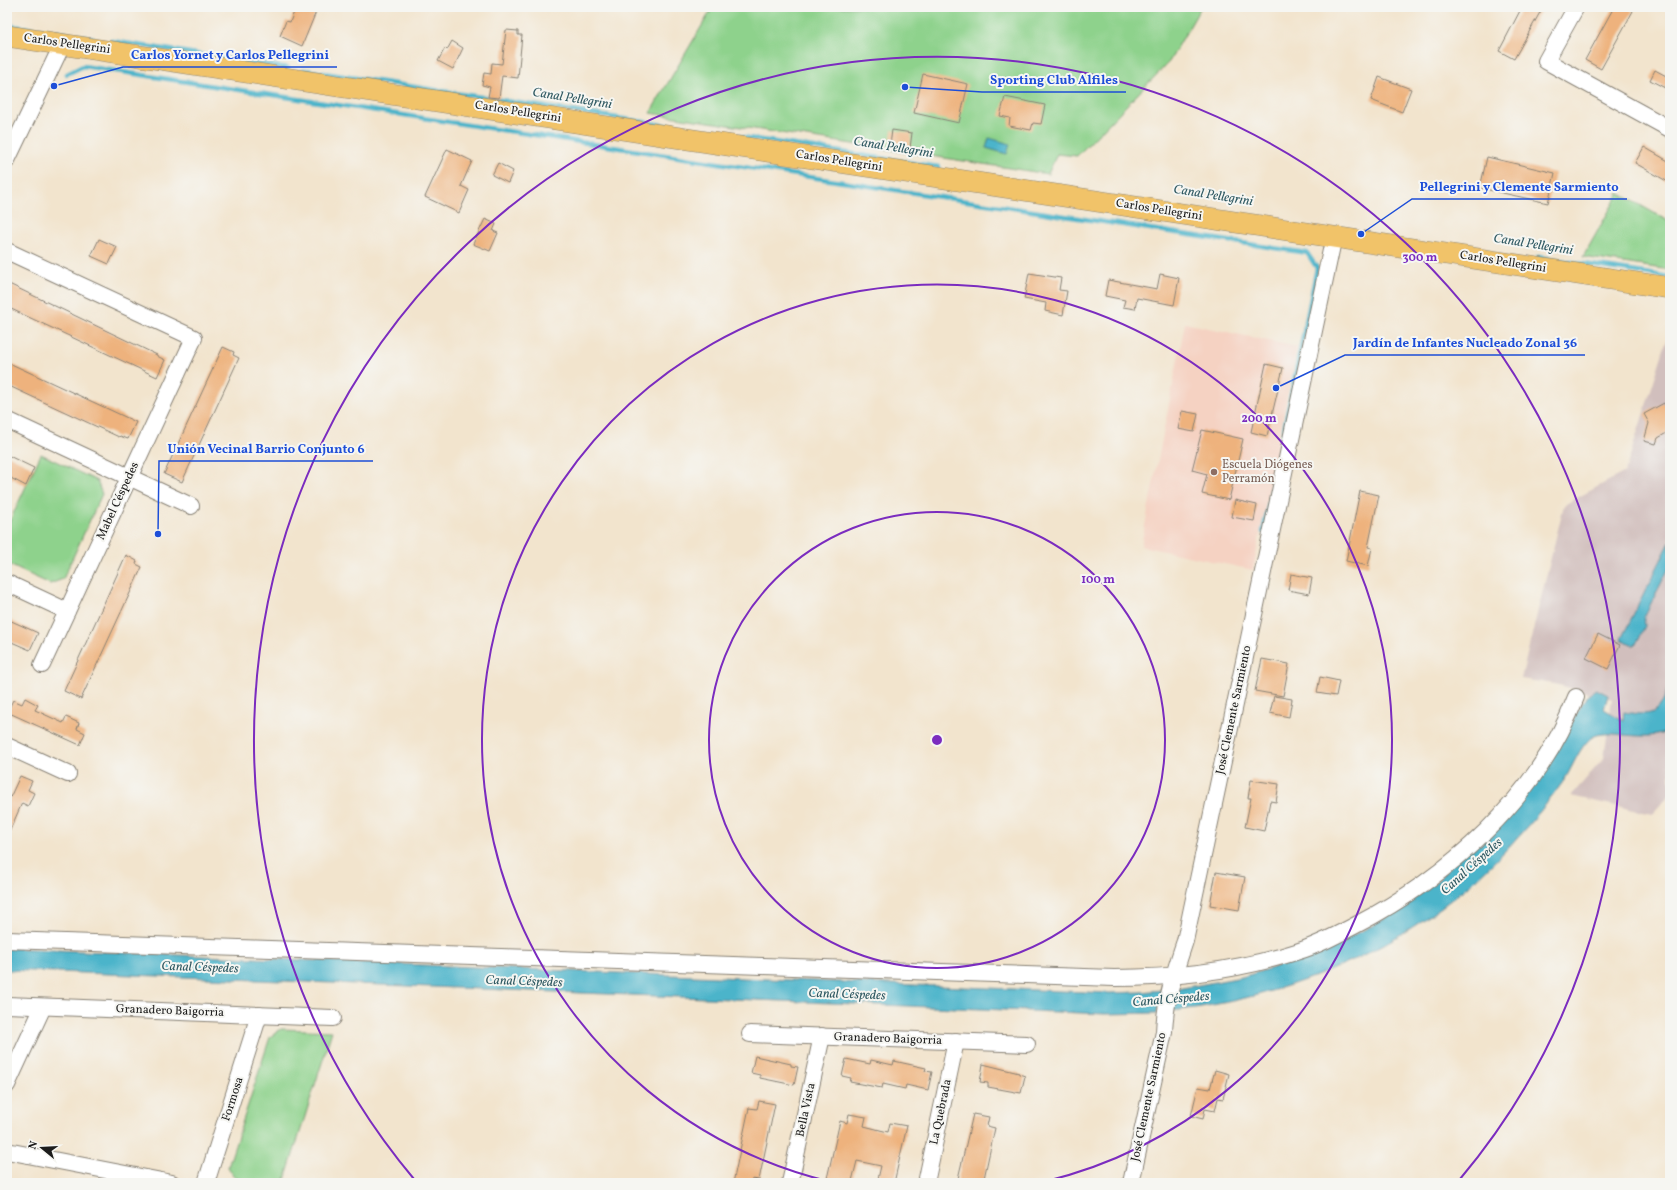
<svg xmlns="http://www.w3.org/2000/svg" width="1677" height="1190" font-family="Vollkorn,serif">
	<style>
		.built { fill: #f5d2c2 }
		.industrial { fill: #d1bfbd }
		.green { fill: #8ed28c; stroke: #557754 }
		.water { fill: #4bb4ca; stroke: #346873 }
		.lines { fill: none; stroke-linecap: round; stroke-linejoin: round }
		.stream { stroke: #4bb4ca; stroke-width: 4.5 }
		.building { fill: #eeb27d }
		.minor-casing { stroke: #878074; stroke-width: 18 }
		.major-casing { stroke: #878074; stroke-width: 22 }
		.minor { stroke: #fff; stroke-width: 16 }
		.major { stroke: #f1c369; stroke-width: 21 }
		.ring { fill: none; stroke: #7b2cbf; stroke-width: 2 }
		.education-dot { fill: #8d6e63; stroke: #f6f6f2; stroke-width: 1.5 }
		.labels { text-anchor: middle; dominant-baseline: central; stroke-width: 4; stroke-linejoin: round; paint-order: stroke }
		.street-label { font-size: 12px; fill: #1c1c1c; stroke: #f6f6f2 }
		.education-label { font-size: 12px; fill: #785e54; stroke: #f6f6f2; text-anchor: start }
		.water-label { font-size: 13px; font-style: italic; fill: #2f5962; stroke: #f6f6f2 }
		.centre { fill: #7b2cbf; stroke: #f6f6f2; stroke-width: 2 }
		.ring-label { font-size: 12px; text-anchor: middle; font-weight: bold; fill: #7b2cbf; stroke: #f6f6f2; stroke-width: 4; stroke-linejoin: round; paint-order: stroke }
		.leader { fill: none; stroke: #1d4ed8; stroke-width: 1.5 }
		.callout-dot { fill: #1d4ed8; stroke: #f6f6f2; stroke-width: 1.5 }
		.callout-label { font-size: 13px; text-anchor: middle; font-weight: bold; fill: #1d4ed8; stroke: #f6f6f2; stroke-width: 4; stroke-linejoin: round; paint-order: stroke }
	</style>
	<rect width="100%" height="100%" fill="#f6f6f2"/>
	<filter id="ink" filterUnits="userSpaceOnUse"><feTurbulence type="fractalNoise" baseFrequency=".025" numOctaves="2"/><feDisplacementMap in="SourceGraphic" scale="8" xChannelSelector="R" yChannelSelector="G"/><feConvolveMatrix kernelMatrix="1 2 1 2 8 2 1 2 1" color-interpolation-filters="sRGB"/></filter>
	<filter id="wash" filterUnits="userSpaceOnUse"><feTurbulence type="fractalNoise" baseFrequency=".012" numOctaves="4" result="noise"/><feDisplacementMap in="SourceGraphic" scale="16" xChannelSelector="R" yChannelSelector="G"/><feGaussianBlur stdDeviation="0.9" result="paint"/><feColorMatrix in="noise" values="0 0 0 0 0 0 0 0 0 0 0 0 0 0 0 0 0 1.4 0 .05"/><feComposite in="paint" operator="in"/></filter>
	<g filter="url(#wash)">
		<rect width="100%" height="100%" fill="#f2e4cd"/>
		<polygon class="built" points="1185,323 1297,347 1253,570 1141,546"/>
		<polygon class="industrial" points="1670,330 1670,794 1652,814 1571,796 1604,758 1612,699 1555,684 1521,679 1564,505 1625,472"/>
		<g class="green">
			<polygon points="713,7 1201,7 1169,62 1077,156 1057,154 1048,174 650,113"/>
			<polygon points="1619,193 1670,222 1670,270 1583,257"/>
			<polygon points="41,454 97,481 102,494 63,579 50,584 7,564 7,527"/>
			<polygon points="281,1029 332,1031 284,1183 258,1183 235,1178 228,1167 270,1037"/>
		</g>
		<g class="water">
			<polygon points="989,138 1010,144 1007,154 986,148"/>
			<polygon points="1670,542 1670,566 1644,617 1645,626 1635,646 1621,639"/>
			<path d="M1669,684L1670,730C1645,745 1607,726 1591,738C1579,748 1573,766 1565,779C1550,801 1533,820 1515,840C1428,938 1301,997 1171,1011L1177,989L1242,977L1304,958L1374,925L1410,902L1439,879L1568,729L1587,695L1596,689L1608,695L1604,709L1623,720L1624,712C1655,717 1660,714 1669,684Z"/>
			<polygon points="7,948 1110,993 1141,992 1162,990 1157,1013 1105,1014 7,970"/>
		</g>
		<g class="lines">
			<g class="stream">
				<polyline points="7,25 93,38"/>
				<polyline points="112,41 288,68"/>
				<polyline points="304,70 939,167"/>
				<polyline points="67,74 83,66 1307,253 1317,268 1263,532"/>
				<polyline points="1538,257 1670,277"/>
			</g>
		</g>
		<g id="blocks">
			<g class="building">
				<polygon points="296,7 318,7 302,46 280,36 286,21 290,22"/>
				<polygon points="1522,7 1543,7 1514,59 1499,51"/>
				<polygon points="1614,7 1626,7 1633,11 1601,69 1585,60"/>
				<polygon points="506,30 518,31 518,35 522,35 518,78 502,76 499,98 488,97 490,87 482,85 484,73 491,74 492,63 502,64"/>
				<polygon points="452,41 463,48 453,69 438,61 445,48 447,50"/>
				<polygon points="1655,70 1670,78 1665,88 1650,80"/>
				<polygon points="923,74 968,84 959,123 914,113"/>
				<polygon points="1379,77 1411,89 1402,112 1371,100"/>
				<polygon points="1005,97 1045,105 1041,124 1033,123 1031,130 1009,126 1010,118 1000,116"/>
				<polygon points="892,130 912,133 910,148 890,145"/>
				<polygon points="1644,147 1670,162 1670,183 1635,163"/>
				<polygon points="447,149 472,161 461,186 469,190 459,213 425,197"/>
				<polygon points="1487,157 1555,173 1548,203 1480,188"/>
				<polygon points="498,163 513,171 508,183 492,175"/>
				<polygon points="485,219 496,224 493,231 498,233 490,251 473,244"/>
				<polygon points="99,239 117,247 109,264 91,256"/>
				<polygon points="1029,273 1061,278 1059,290 1067,291 1063,315 1045,311 1046,303 1024,299"/>
				<polygon points="1160,274 1179,278 1174,305 1137,298 1135,309 1123,307 1125,300 1105,296 1108,280 1157,289"/>
				<polygon points="7,283 157,355 157,356 165,360 157,377 7,307"/>
				<polygon points="223,347 234,352 233,355 239,358 182,482 164,474"/>
				<polygon points="7,362 136,422 128,439 120,436 119,437 7,385"/>
				<polygon points="1266,364 1283,368 1267,436 1251,432"/>
				<polygon points="1664,403 1666,407 1670,405 1670,431 1658,438 1656,444 1644,441 1649,423 1644,414"/>
				<polygon points="1182,411 1198,414 1194,432 1178,429"/>
				<polygon points="1202,430 1243,439 1229,500 1202,494 1207,474 1192,470"/>
				<polygon points="7,455 34,468 26,486 7,476"/>
				<polygon points="1360,491 1379,495 1368,547 1372,548 1368,566 1346,561"/>
				<polygon points="1235,500 1257,505 1254,521 1232,517"/>
				<polygon points="126,555 137,561 136,564 142,567 81,699 64,691"/>
				<polygon points="1291,574 1312,578 1309,594 1288,590"/>
				<polygon points="7,619 38,633 30,650 7,640"/>
				<polygon points="1598,634 1620,645 1608,669 1586,658"/>
				<polygon points="1262,659 1289,664 1283,696 1255,691"/>
				<polygon points="1320,677 1339,681 1336,696 1317,693"/>
				<polygon points="1274,696 1292,699 1289,717 1270,713"/>
				<polygon points="25,698 38,705 35,710 63,723 66,717 79,723 77,729 85,733 80,745 7,712 13,700 22,704"/>
				<polygon points="20,776 32,781 28,790 34,793 28,806 22,803 7,837 7,804"/>
				<polygon points="1251,780 1279,784 1276,802 1270,801 1264,831 1245,827 1251,798 1248,798"/>
				<polygon points="1216,872 1245,877 1239,910 1210,905"/>
				<polygon points="755,1056 791,1064 791,1066 798,1067 794,1085 760,1078 760,1075 751,1073"/>
				<polygon points="846,1059 870,1064 871,1060 893,1065 894,1061 926,1068 925,1071 932,1072 928,1090 906,1085 905,1089 883,1084 882,1088 850,1082 851,1078 842,1076"/>
				<polygon points="983,1064 1019,1073 1019,1074 1025,1076 1021,1093 988,1087 988,1083 980,1082"/>
				<polygon points="1215,1070 1229,1074 1223,1099 1218,1098 1215,1111 1205,1109 1203,1119 1191,1116 1198,1087 1210,1089"/>
				<polygon points="759,1101 775,1104 759,1180 752,1179 751,1183 733,1183 749,1108 757,1109"/>
				<polygon points="849,1114 866,1117 864,1126 888,1132 890,1123 907,1126 894,1183 877,1183 881,1166 857,1161 852,1181 846,1180 845,1183 826,1183 840,1121 847,1123"/>
				<polygon points="973,1114 989,1117 987,1126 995,1128 983,1183 957,1183"/>
			</g>
		</g>
	</g>
	<g filter="url(#ink)">
		<use href="#blocks" fill-opacity="0" stroke="#878074" stroke-width="1"/>
		<g class="lines">
			<g class="minor-casing">
				<g id="minor">
					<polyline points="1576,7 1546,61 1670,129"/>
					<polyline points="7,160 63,43"/>
					<polyline points="7,251 194,338 42,665"/>
					<polyline points="7,420 191,506"/>
					<polyline points="7,583 67,611"/>
					<polyline points="7,746 68,774"/>
					<path d="M7,940L1114,978C1176,978 1237,971 1296,952C1316,946 1335,936 1354,926C1447,878 1538,798 1576,697"/>
					<polyline points="7,1005 333,1018"/>
					<polyline points="750,1034 1027,1044"/>
					<polyline points="7,1085 43,1007"/>
					<polyline points="7,1151 172,1183"/>
					<polyline points="206,1183 259,1015"/>
					<polyline points="790,1183 822,1036"/>
					<polyline points="926,1183 956,1041"/>
					<path d="M1131,1183L1164,1032C1165,1000 1175,971 1185,941L1334,236"/>
				</g>
			</g>
			<g class="major-casing">
				<polyline id="major" points="7,36 1670,288"/>
			</g>
			<use href="#minor" class="minor"/>
			<use href="#major" class="major"/>
		</g>
	</g>
	<g class="ring">
		<circle cx="937" cy="740" r="228"/>
		<path d="M831 1182A455 455 0 1 1 1043 1182"/>
		<path d="M414 1179A683 683 0 1 1 1460 1179"/>
	</g>
	<circle class="education-dot" cx="1214" cy="472" r="4"/>
	<g class="labels">
		<g class="street-label">
			<text transform="translate(67 44) rotate(8)">Carlos Pellegrini</text>
			<text transform="translate(518 112) rotate(9)">Carlos Pellegrini</text>
			<text transform="translate(839 161) rotate(9)">Carlos Pellegrini</text>
			<text transform="translate(1159 210) rotate(9)">Carlos Pellegrini</text>
			<text transform="translate(1503 262) rotate(9)">Carlos Pellegrini</text>
			<text transform="translate(118 501) rotate(-65)">Mabel Céspedes</text>
			<text transform="translate(1234 710) rotate(-78)">José Clemente Sarmiento</text>
			<text transform="translate(170 1011) rotate(2)">Granadero Baigorria</text>
			<text transform="translate(888 1039) rotate(2)">Granadero Baigorria</text>
			<text transform="translate(1149 1097) rotate(-78)">José Clemente Sarmiento</text>
			<text transform="translate(233 1099) rotate(-72)">Formosa</text>
			<text transform="translate(806 1110) rotate(-78)">Bella Vista</text>
			<text transform="translate(941 1112) rotate(-78)">La Quebrada</text>
		</g>
		<g class="education-label">
			<text x="1222" y="465">Escuela Diógenes<tspan x="1222" dy="14">Perramón</tspan></text>
		</g>
		<g class="water-label">
			<text transform="translate(572 99) rotate(9)">Canal Pellegrini</text>
			<text transform="translate(893 148) rotate(9)">Canal Pellegrini</text>
			<text transform="translate(1213 196) rotate(9)">Canal Pellegrini</text>
			<text transform="translate(1533 245) rotate(9)">Canal Pellegrini</text>
			<text transform="translate(1472 867) rotate(-42)">Canal Céspedes</text>
			<text transform="translate(200 968) rotate(2)">Canal Céspedes</text>
			<text transform="translate(524 982) rotate(2)">Canal Céspedes</text>
			<text transform="translate(847 995) rotate(2)">Canal Céspedes</text>
			<text transform="translate(1171 1000) rotate(-5)">Canal Céspedes</text>
		</g>
	</g>
	<circle cx="937" cy="740" r="6" class="centre"/>
	<g class="ring-label">
		<text x="1420" y="261">300 m</text>
		<text x="1259" y="422">200 m</text>
		<text x="1098" y="583">100 m</text>
	</g>
	<path class="leader" d="M54 86L123 67H337M905 87L982 92H1126M1361 234L1412 199H1627M1276 388L1345 355H1585M158 534L159 461H373"/>
	<g class="callout-dot">
		<circle cx="54" cy="86" r="4"/>
		<circle cx="905" cy="87" r="4"/>
		<circle cx="1361" cy="234" r="4"/>
		<circle cx="1276" cy="388" r="4"/>
		<circle cx="158" cy="534" r="4"/>
	</g>
	<g class="callout-label">
		<text x="230" y="59">Carlos Yornet y Carlos Pellegrini</text>
		<text x="1054" y="84">Sporting Club Alfiles</text>
		<text x="1519" y="191">Pellegrini y Clemente Sarmiento</text>
		<text x="1465" y="347">Jardín de Infantes Nucleado Zonal 36</text>
		<text x="266" y="453">Unión Vecinal Barrio Conjunto 6</text>
	</g>
	<rect width="1677" height="1190" fill="none" stroke="#f6f6f2" stroke-width="24"/>
	<g transform="translate(42 1148) rotate(288)" stroke="#f6f6f2" stroke-width="3" paint-order="stroke">
	<path d="M0-3L7 15L0 10L-7 15Z" fill="#1c1c1c"/>
	<text y="-6" font-size="11" font-weight="bold" text-anchor="middle" fill="#1c1c1c">N</text>
	</g>
</svg>
